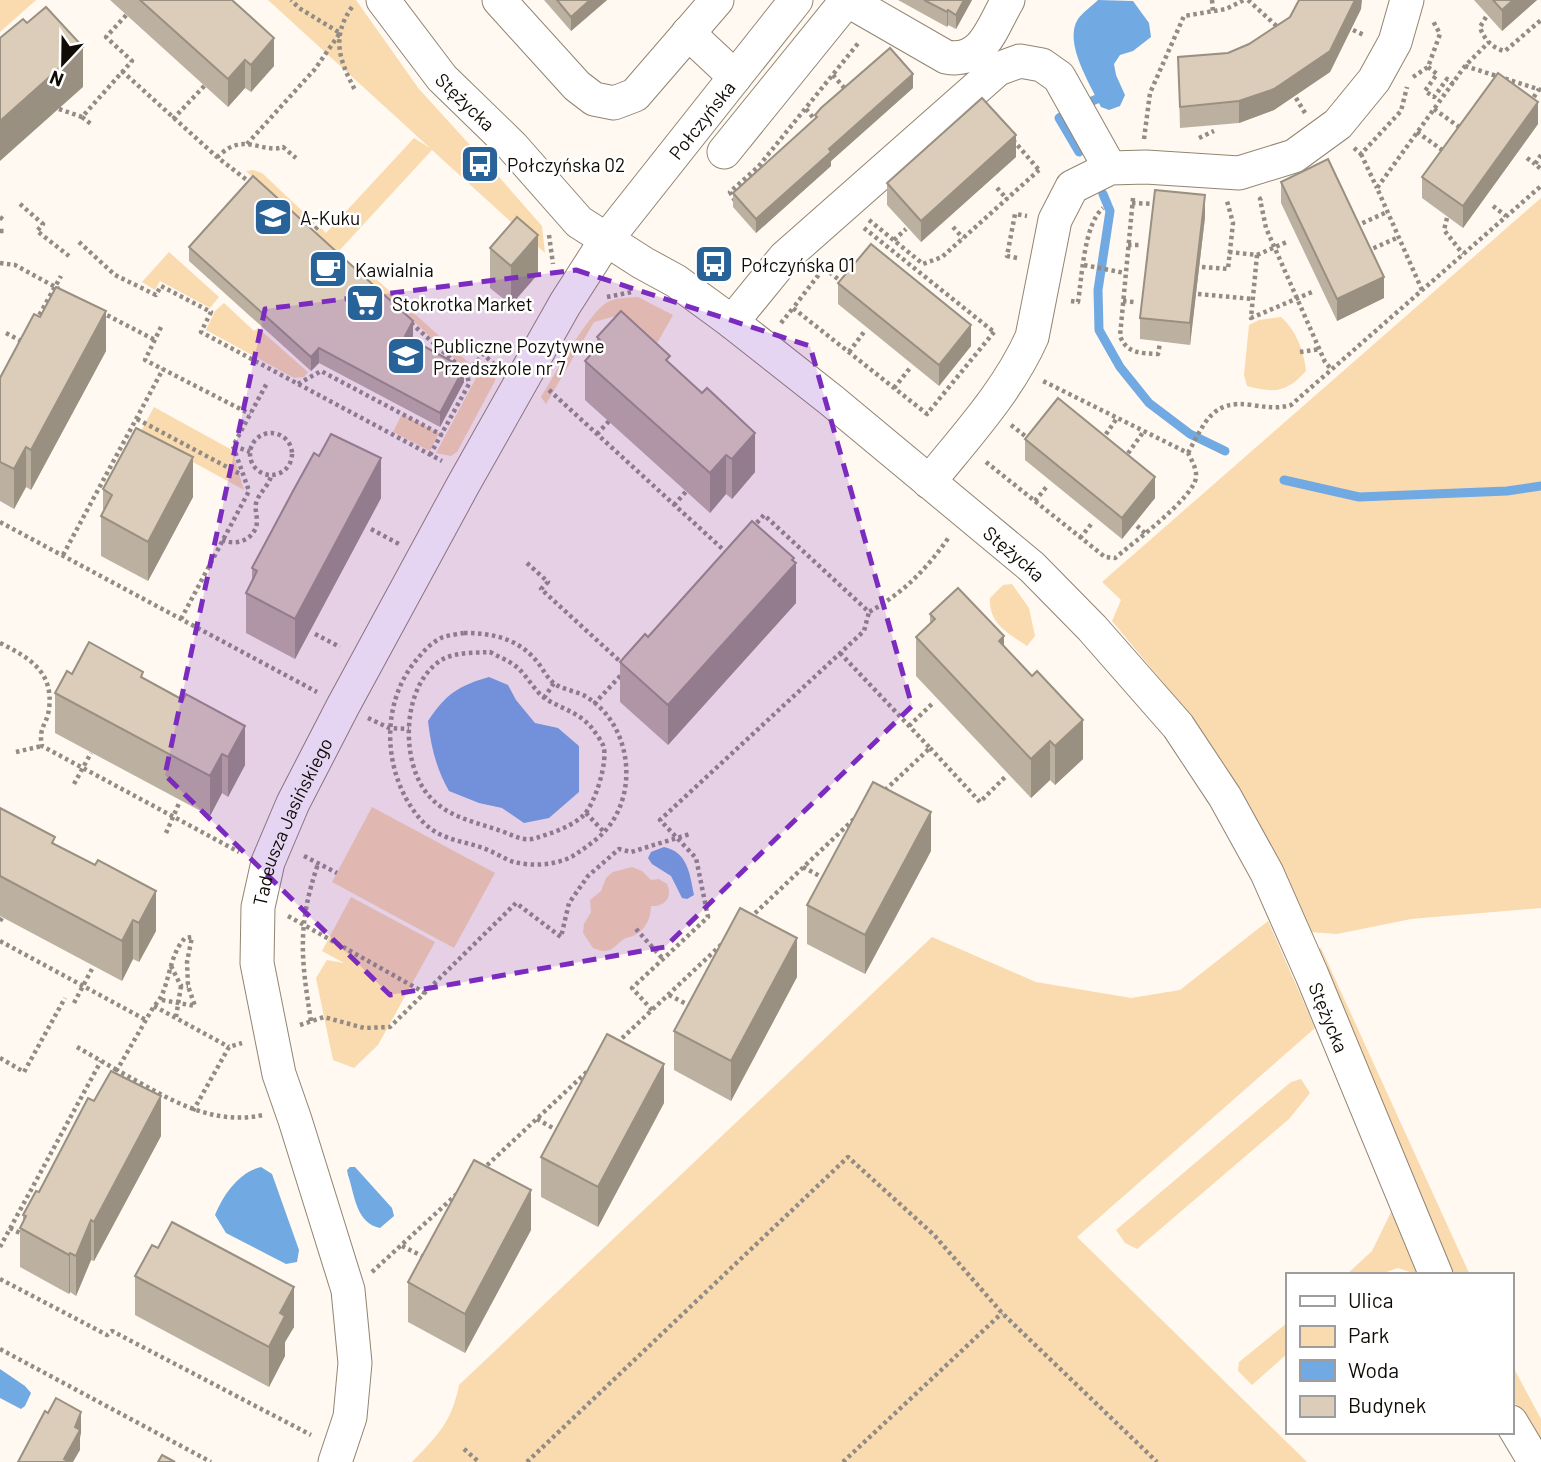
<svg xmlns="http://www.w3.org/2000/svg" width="1541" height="1462" font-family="Barlow,sans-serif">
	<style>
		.green { fill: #fadaaf }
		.water { fill: #71a9e2 }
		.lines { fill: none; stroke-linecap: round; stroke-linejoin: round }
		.stream { stroke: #71a9e2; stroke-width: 9 }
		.minor-casing { stroke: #918472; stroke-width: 35 }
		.path { stroke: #928c85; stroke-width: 4.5; stroke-dasharray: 3.5 3.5; stroke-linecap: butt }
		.minor { stroke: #fff; stroke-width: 33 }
		.wall { fill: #bcb0a0 }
		.shaded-wall { fill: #999082 }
		.building { fill: #dbcdba; stroke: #999082; stroke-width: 2 }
		.marked { fill: #7b2cbf; fill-opacity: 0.2; stroke: #7b2cbf; stroke-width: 5; stroke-dasharray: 14 9; stroke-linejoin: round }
		.labels { text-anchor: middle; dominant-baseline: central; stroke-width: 5; stroke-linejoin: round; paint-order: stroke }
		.street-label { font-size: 19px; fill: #100b05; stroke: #fff }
		.poi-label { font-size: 19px; fill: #100b05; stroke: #fff; text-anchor: start }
	</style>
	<rect width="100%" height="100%" fill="#fff9f1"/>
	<g class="green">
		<polygon points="0,0 36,0 0,32"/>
		<polygon points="268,0 356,0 419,89 480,156 474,162 486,176 493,170 542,226 545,253 432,150 337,253 315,233 321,228 326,233 414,138 430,148"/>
		<polygon points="253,170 262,173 315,223 309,229 246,171"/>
		<polygon points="1541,198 1541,908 1411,919 1337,934 1309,932 1297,900 1267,837 1181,704 1112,621 1121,600 1102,582"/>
		<polygon points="169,252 219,297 210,308 160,281 155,290 142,282"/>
		<polygon points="364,268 469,363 465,368 360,273"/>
		<path d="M638,297L673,315L656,345L619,315L594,322L546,404L541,397C555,374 586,317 606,303C615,297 627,298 638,297Z"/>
		<polygon points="224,303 254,331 258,328 308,372 304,377 294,378 206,330 215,311"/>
		<path d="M1281,317C1296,330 1304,351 1306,371C1286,393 1275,393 1247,386L1244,375L1249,325L1259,320Z"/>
		<path d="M484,361C491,367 497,371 495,381L457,452L451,456L436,453L476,378L472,374Z"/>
		<polygon points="154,407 232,450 244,490 140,433"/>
		<polygon points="402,414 439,433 430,451 393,432"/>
		<path d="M1012,584L1029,608L1035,636L1027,646C1007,632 989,625 990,598L1003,585Z"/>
		<polygon points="372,807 495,873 454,948 332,882"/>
		<path d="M632,867L642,871L651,880L659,879L667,884C673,897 665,907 651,906C651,918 646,929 635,935C632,937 627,937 624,939C612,948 611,955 593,948L583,933L584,924L591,912L590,900L601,891L606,878L613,872Z"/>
		<polygon points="351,897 435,942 378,1045 354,1068 333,1060 316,978 327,960 344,963 322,951"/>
		<path d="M1268,921L1315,1028L1077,1237L1307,1462H412C437,1436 452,1422 459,1385L932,937L1036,982L1131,998L1180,990Z"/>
		<polygon points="1321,948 1470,1275 1454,1275 1317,950"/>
		<polygon points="1301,1079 1310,1093 1289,1119 1137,1249 1125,1243 1116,1230 1291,1082"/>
		<polygon points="1393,1208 1419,1275 1398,1268 1377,1275 1346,1275 1372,1251"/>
		<polygon points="1287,1323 1287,1354 1252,1385 1238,1371 1239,1362"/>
		<polygon points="1511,1363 1541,1419 1541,1451 1511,1396"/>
	</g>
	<g class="water">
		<path d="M1098,0L1133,1L1149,23L1151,37L1133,51L1120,55L1114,64L1116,75L1125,95L1120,106L1109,110L1101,107C1090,84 1063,42 1078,19C1083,12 1092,6 1098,0Z"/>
		<path d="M489,677L508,685L516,700L535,723L558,728L579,746V792L549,818L524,823L502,808L479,803L449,791C436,768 431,747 428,721C446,694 458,686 489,677Z"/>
		<path d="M664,847C688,852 690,875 694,895L687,899L682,898L671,876L652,864L648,858L651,852Z"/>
		<path d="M261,1167L272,1174L299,1250L297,1262L286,1264L226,1233L215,1215C223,1195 239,1172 261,1167Z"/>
		<path d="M350,1167H355L392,1208L394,1216L380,1228C356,1223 355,1196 348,1175L347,1170Z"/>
		<polygon points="0,1369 25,1386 31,1393 25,1406 21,1409 0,1398"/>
	</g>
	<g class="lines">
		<g class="stream">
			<polyline points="1092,101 1097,99"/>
			<polyline points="1066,114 1059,118 1079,152"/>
			<polyline points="1103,194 1110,211 1098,290 1099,330 1120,367 1149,403 1190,434 1225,451"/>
			<polyline points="1284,480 1359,497 1507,491 1541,486"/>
		</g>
		<g class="minor-casing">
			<g id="minor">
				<path id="s1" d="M383,0L442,78L512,146L579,222L643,263L676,281L732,322L831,400L1032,567L1092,628L1178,726L1225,797L1267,873L1312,975L1436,1275"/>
				<polyline points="499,0 577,86 594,99 614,103 635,95 717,0"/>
				<polyline points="688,33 735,77"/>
				<path d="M724,152L847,0L946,57C983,64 992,27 1008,0"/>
				<polyline points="732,322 785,257 998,69 1020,61 1042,65 1059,77 1110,168"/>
				<path d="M929,482C966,436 1008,391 1032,337L1055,220L1072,187L1110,168L1146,167L1239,173L1294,156L1338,124L1374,80L1395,42L1407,0"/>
				<polyline points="1511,1422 1535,1462"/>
				<path id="s2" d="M335,1462L350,1417L355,1363L348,1290L295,1120L279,1074L257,963L258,907L268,862L293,803L343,706L463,485L565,304L606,240L796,0"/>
			</g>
		</g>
		<g class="path">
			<polyline points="1212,0 1213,12"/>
			<polyline points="1248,0 1281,30"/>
			<path d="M352,7C331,37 339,60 355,90"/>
			<path d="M1486,17L1480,27C1483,38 1493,49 1505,51L1541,20"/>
			<polyline points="1353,30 1364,35"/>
			<polyline points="1465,66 1541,90"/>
			<polyline points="1428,67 1437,74 1425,91 1434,97 1447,79 1453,84"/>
			<polyline points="122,71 217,157 252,184"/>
			<polyline points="833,75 846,90"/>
			<polyline points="1413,77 1428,67 1440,34 1433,21"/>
			<polyline points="1296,98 1305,113"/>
			<polyline points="1530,103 1539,89"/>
			<polyline points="59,109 82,117 132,61 106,37 130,11"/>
			<polyline points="806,109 816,121"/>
			<polyline points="1434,109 1462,129"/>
			<polyline points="82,117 91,124"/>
			<polyline points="173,119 208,82"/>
			<polyline points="1417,132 1445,152"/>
			<polyline points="1199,138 1214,131"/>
			<polyline points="1144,139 1150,93 1184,16 1226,9 1244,0"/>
			<polyline points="1013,140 1039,170"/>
			<polyline points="247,144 315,69 340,33 299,8 291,0"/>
			<polyline points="1354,148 1361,154 1401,111 1407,87"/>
			<polyline points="1361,154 1377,188"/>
			<polyline points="1541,155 1535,164 1541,169"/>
			<path d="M217,157C221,154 226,149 231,147C249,138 267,153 283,147L296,158"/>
			<polyline points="1527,158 1535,164"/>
			<polyline points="997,188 1007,199"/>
			<path d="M1133,198L1120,336C1127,354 1141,353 1158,354L1160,343"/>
			<polyline points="1262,198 1260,199 1266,228 1325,362 1331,369"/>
			<polyline points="735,201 730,192 758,167 860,41"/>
			<polyline points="1132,203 1156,204"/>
			<polyline points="20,204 43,224 37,231 69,256"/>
			<polyline points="1493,206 1506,216"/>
			<polyline points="0,217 5,221"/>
			<polyline points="1447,218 1444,230 1463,254"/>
			<polyline points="869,220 923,264 942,257 1039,170"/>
			<polyline points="1356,226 1387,212"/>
			<polyline points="953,227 963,238"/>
			<polyline points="864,228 994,332"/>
			<polyline points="0,231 4,231"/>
			<polyline points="310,234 323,222"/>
			<polyline points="549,235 553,264"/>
			<polyline points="894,240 906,229"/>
			<polyline points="79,242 115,275 156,295 161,286 211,312 201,332 442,461"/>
			<polyline points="1128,245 1140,245"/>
			<polyline points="1367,251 1399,237"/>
			<polyline points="1229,252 1257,255 1251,318 1312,292"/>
			<polyline points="1257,255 1289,241"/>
			<polyline points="1017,258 1007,256 1015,214 1027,216"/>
			<polyline points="0,263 15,265 59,289"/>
			<polyline points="827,264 793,308 927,414 994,332"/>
			<polyline points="1084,265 1125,273"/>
			<polyline points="1202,267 1228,269 1233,223 1227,201"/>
			<polyline points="824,268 843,283"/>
			<polyline points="1422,290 1377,188 1465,66 1489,42"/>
			<polyline points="1198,294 1253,299"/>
			<polyline points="607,297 632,292"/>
			<path d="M1071,301L1078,302C1082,277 1084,224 1103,208"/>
			<polyline points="1123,301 1134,302"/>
			<polyline points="101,312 155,340"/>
			<polyline points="36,321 61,276"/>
			<polyline points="411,323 467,373 483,354 496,366"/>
			<polyline points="781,323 793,308"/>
			<polyline points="161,327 145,360 250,414"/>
			<polyline points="6,333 23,342"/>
			<polyline points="849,352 864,332"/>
			<polyline points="1300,352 1320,349"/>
			<polyline points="298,384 321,371 442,435"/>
			<polyline points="894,388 910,368"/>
			<polyline points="549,390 728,554"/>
			<polyline points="137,419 242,475"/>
			<polyline points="1011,425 1029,439"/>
			<circle cx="271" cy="454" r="21"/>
			<polyline points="597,434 611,419"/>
			<polyline points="1102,440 1117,418"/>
			<polyline points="234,446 250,452"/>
			<path d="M1188,453C1205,422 1212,399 1252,405C1266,407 1278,409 1291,405L1541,186"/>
			<polyline points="430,455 469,384 467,373"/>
			<polyline points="1124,459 1144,431"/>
			<path d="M986,462L1105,557L1115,558C1133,543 1192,499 1196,478C1197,469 1192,461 1188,453L1043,381"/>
			<polyline points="1035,501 1048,485"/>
			<polyline points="674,505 690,487"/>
			<polyline points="0,522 317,692"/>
			<polyline points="1137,526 1145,533"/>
			<path d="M752,528L764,515L869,612C903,593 927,569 949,537"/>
			<polyline points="371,529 399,544"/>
			<polyline points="1080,538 1093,522"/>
			<path d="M222,540C237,546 255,540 257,522C257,514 254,508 257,500C261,491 269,485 271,476"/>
			<polyline points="63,555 163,369"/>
			<polyline points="527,563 548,582 541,589 624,665"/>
			<polyline points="181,619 249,491 233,446 267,383"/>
			<path d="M464,633C494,633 520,639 539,664C544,671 548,679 555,684C564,690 576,691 585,696C631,723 640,792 605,831C597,840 586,847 576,854C560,865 533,867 514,862C506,860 498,854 490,851C467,840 444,843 423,822C382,778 378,702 419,657C425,649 434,641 443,637C450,635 458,634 464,633Z"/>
			<polyline points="315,634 340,647"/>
			<path d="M0,643C28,657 54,671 49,709C47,725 38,727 42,746L239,852"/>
			<path d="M490,652C499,657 510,661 518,668C528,677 535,692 546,699C562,709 578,712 591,727C595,732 600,739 603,745C609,760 595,803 584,815C571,827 552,833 536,838C523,842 513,835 501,831C476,822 449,818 430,797C399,764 401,683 443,659C457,652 475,653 490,652Z"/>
			<polyline points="840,653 930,748 882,793"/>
			<polyline points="544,698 554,683"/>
			<polyline points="594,704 623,673"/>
			<polyline points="368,718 389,728 409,729"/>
			<polyline points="909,726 934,702"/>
			<polyline points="930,748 980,802 1006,776"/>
			<polyline points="16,752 42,746"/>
			<polyline points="74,784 91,753"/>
			<polyline points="586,813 604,832"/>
			<polyline points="166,833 180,801"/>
			<polyline points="304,856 337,873"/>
			<polyline points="803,867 827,880"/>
			<polyline points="288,916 425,993"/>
			<polyline points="750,918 855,818"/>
			<polyline points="0,921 2,918"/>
			<polyline points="636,929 663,959"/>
			<polyline points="0,941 146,1020"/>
			<polyline points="171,966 181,986 188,986"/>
			<polyline points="669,995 692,1007"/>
			<path d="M162,1000L195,1006L188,986L187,962L192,937L185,938C167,957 170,992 154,1006L117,1070C163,1095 208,1127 263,1115"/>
			<polyline points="74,1003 93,967"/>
			<polyline points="154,1006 229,1047"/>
			<polyline points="652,1010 632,988 708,917 696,858 660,820 864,631 869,612"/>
			<polyline points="176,1017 181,986"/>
			<path d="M311,1021C301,959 297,925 318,864"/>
			<polyline points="300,1025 324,1017 364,1028 390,1027 516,903 561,937 569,903 588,876 619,849 631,852 690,834"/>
			<polyline points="617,1043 723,943"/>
			<polyline points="77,1047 117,1070"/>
			<polyline points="0,1058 24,1072 65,998"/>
			<polyline points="193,1111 229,1047 242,1043"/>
			<polyline points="537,1119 560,1132"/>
			<polyline points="482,1170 591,1068"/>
			<polyline points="10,1228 24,1235"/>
			<polyline points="402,1246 426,1258"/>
			<polyline points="0,1247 101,1061"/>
			<polyline points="372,1272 458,1193"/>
			<polyline points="0,1279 107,1335 112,1331 311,1435"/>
			<polyline points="0,1349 211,1462"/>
			<polyline points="464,1449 479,1462"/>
			<polyline points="527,1462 848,1157 934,1235 1002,1313 1157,1462"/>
			<polyline points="843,1462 1002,1313"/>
		</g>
		<use href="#minor" class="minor"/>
	</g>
	<g class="wall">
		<polygon points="110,0 232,0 274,66 251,92 245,88 228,107"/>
		<polygon points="544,0 607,0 571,31"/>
		<polygon points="898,0 972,0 956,29 948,25 947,27"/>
		<polygon points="1474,0 1537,0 1502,31"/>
		<polygon points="1361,9 1330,72 1274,110 1239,123 1180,128 1178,57 1228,53 1249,44 1290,17"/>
		<polygon points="913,88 831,161 831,166 756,233 733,207 733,193 815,119 815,115"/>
		<polygon points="1538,124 1463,228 1422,198 1422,177"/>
		<polygon points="1016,157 921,242 887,205 887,183"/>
		<polygon points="1281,182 1384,298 1337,321 1281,203"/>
		<polygon points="1205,217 1190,345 1140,339 1140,318"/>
		<polygon points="189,247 413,336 411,340 464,382 440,427 319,363 311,371 189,261"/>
		<polygon points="490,248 538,274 511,305 490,288"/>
		<polygon points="838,283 971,346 939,386 838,304"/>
		<polygon points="597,337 670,364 755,472 732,499 726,494 710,513 585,400 585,361 597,349"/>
		<polygon points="106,351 31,490 26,487 14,509 0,501 0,378"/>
		<polygon points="1025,439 1155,498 1122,539 1025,460"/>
		<polygon points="103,489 193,497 148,581 101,556 101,516 103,512"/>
		<polygon points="381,498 295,659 246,633 246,593 252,582 252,568"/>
		<polygon points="794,561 796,603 668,745 620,702 620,662 648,637"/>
		<polygon points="930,614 1004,646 1083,759 1055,785 1050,780 1031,798 916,676 916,637 930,624"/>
		<polygon points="72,674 143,679 245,765 228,797 222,793 210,816 55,733 55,693"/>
		<polygon points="0,808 55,844 156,931 139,962 133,959 122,981 0,916"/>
		<polygon points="931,851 865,974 807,944 807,905"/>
		<polygon points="797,977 731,1101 674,1070 674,1031"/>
		<polygon points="664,1103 598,1227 541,1197 541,1157"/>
		<polygon points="161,1136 94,1261 91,1260 76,1296 70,1292 69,1294 20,1267 20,1228 23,1222 23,1215 39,1192"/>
		<polygon points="531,1230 465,1353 408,1322 408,1282"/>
		<polygon points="135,1276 294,1327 285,1342 285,1356 269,1387 135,1315"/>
	</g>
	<g class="shaded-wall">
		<polygon points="590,0 607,0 571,31 571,17"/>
		<polygon points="964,0 972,0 956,29 956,15"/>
		<polygon points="1355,0 1362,0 1361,9 1330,72 1274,110 1239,123 1239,101"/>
		<polygon points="1513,0 1537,0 1502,31 1502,10"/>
		<polygon points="948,10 948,25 947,27 947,12"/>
		<polygon points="274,38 274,66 251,92 251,65"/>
		<polygon points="83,47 83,87 0,161 0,121"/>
		<polygon points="245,60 245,88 228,107 228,79"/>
		<polygon points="913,74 913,88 831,161 831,166 756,233 756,219 829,149"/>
		<polygon points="1538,102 1538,124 1463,228 1463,206"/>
		<polygon points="1016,135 1016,157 921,242 921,221"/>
		<polygon points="1205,195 1205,217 1190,345 1190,323"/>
		<polygon points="538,235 538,274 511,305 511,266"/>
		<polygon points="1384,277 1384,298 1337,321 1337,299"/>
		<polygon points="106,311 106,351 31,490 31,450"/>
		<polygon points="413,321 413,336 405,351 405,336"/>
		<polygon points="971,325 971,346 939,386 939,365"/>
		<polygon points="319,348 319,363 311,371 311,357"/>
		<polygon points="464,368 464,382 440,427 440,413"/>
		<polygon points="755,433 755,472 732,499 732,459"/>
		<polygon points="26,447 26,487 14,509 14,469"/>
		<polygon points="726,455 726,494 710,513 710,473"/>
		<polygon points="193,457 193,497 148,581 148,542"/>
		<polygon points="381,458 381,498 295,659 295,619"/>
		<polygon points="1155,477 1155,498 1122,539 1122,518"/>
		<polygon points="794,558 794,566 796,563 796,603 668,745 668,705"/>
		<polygon points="1004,636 1004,676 999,641"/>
		<polygon points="1083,720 1083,759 1055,785 1055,746"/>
		<polygon points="245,726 245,765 228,797 228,757"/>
		<polygon points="1050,741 1050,780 1031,798 1031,759"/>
		<polygon points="222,754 222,793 210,816 210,776"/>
		<polygon points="931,812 931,851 865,974 865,935"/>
		<polygon points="156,891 156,931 139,962 139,923"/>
		<polygon points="133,920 133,959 122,981 122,941"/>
		<polygon points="797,938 797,977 731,1101 731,1061"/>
		<polygon points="664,1064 664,1103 598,1227 598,1187"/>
		<polygon points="161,1096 161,1136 94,1261 94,1222"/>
		<polygon points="531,1190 531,1230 465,1353 465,1314"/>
		<polygon points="91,1220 91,1260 76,1296 76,1256"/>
		<polygon points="70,1253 70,1292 69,1294 69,1255"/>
		<polygon points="294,1287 294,1327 285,1342 285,1356 269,1387 269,1347 280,1313"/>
		<polygon points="81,1412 81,1433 80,1438 80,1450 73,1462 64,1462 64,1459"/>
	</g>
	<g class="building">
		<polygon points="140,0 232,0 274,38 251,65 245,60 228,79"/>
		<polygon points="557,0 590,0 571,17"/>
		<polygon points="924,0 964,0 956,15 948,10 947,12"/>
		<polygon points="1299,0 1355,0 1330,51 1274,89 1239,101 1180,107 1178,57 1228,53 1249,44 1290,17"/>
		<polygon points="1493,0 1513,0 1502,10"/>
		<polygon points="46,7 83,47 0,121 0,38 23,19 27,23"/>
		<polygon points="890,48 913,74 829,149 831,152 756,219 733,193 817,117 815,115 821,108"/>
		<polygon points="1498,73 1538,102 1463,206 1422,177"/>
		<polygon points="982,98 1016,135 921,221 887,183"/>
		<polygon points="1328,159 1384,277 1337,299 1281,182"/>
		<polygon points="253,176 413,321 405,336 464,368 440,413 319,348 311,357 189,247"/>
		<polygon points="1155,190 1205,195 1190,323 1140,318"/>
		<polygon points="517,217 538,235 511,266 490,248"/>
		<polygon points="871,244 971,325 939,365 838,283"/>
		<polygon points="56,287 106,311 31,450 26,447 14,469 0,462 0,378 34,314 40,317"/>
		<polygon points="621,311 670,356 666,360 702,393 707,388 755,433 732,459 726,455 710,473 585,361 602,342 597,337"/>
		<polygon points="1058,398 1155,477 1122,518 1025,439"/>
		<polygon points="136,428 193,457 148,542 101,516 112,495 103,489"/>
		<polygon points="331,434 381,458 295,619 246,593 257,571 252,568 293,491 314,453 319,456"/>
		<polygon points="752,521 794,558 792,560 796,563 668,705 620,662 645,634 648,637"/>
		<polygon points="958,588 1004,636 999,641 1032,676 1037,671 1083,720 1055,746 1050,741 1031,759 916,637 935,619 930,614"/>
		<polygon points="89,642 143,672 141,677 183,700 186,694 245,726 228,757 222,754 210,776 55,693 67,671 72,674"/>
		<polygon points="873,782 931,812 865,935 807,905"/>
		<polygon points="0,808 55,837 52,843 95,865 98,860 156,891 139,923 133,920 122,941 0,876"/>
		<polygon points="740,908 797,938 731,1061 674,1031"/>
		<polygon points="607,1034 664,1064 598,1187 541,1157"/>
		<polygon points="111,1071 161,1096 94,1222 91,1220 76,1256 70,1253 69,1255 20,1228 26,1216 23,1215 36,1191 39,1192 88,1098 94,1101"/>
		<polygon points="474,1160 531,1190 465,1314 408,1282"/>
		<polygon points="172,1222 294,1287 280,1313 285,1316 269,1347 135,1276 152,1245 158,1248"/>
		<polygon points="56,1398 81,1412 75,1427 80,1430 64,1459 68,1461 67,1462 18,1462 45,1411 48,1413"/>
		<polygon points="162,1455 175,1462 158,1462"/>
	</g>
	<path class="marked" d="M576,270L810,346L912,706L665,947L390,995L165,775L265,309Z"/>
	<defs>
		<g id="bus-square" transform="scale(2.0125)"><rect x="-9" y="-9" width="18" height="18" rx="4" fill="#276299" stroke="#fff"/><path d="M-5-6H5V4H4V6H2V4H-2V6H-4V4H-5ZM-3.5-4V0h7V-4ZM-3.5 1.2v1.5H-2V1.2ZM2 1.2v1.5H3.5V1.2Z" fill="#fff"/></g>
		<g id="school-square" transform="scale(2.0125)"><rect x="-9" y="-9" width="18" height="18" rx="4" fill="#276299" stroke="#fff"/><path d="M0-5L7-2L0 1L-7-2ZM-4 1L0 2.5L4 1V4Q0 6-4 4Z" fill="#fff"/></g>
		<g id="cafe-square" transform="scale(2.0125)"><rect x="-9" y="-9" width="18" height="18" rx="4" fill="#276299" stroke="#fff"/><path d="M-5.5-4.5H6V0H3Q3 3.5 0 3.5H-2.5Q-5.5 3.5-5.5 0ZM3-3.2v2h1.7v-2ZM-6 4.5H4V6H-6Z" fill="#fff"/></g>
		<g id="supermarket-square" transform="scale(2.0125)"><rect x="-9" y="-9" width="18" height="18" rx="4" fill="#276299" stroke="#fff"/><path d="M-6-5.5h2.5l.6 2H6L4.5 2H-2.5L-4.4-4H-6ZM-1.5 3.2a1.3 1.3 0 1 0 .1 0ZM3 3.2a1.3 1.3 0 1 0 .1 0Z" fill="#fff"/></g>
	</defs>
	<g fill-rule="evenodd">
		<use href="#bus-square" x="480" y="164"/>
		<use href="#school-square" x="273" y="217"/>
		<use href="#bus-square" x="714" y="264"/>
		<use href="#cafe-square" x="328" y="269"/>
		<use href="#supermarket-square" x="365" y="303"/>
		<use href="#school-square" x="406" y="356"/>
	</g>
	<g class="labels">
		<g class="street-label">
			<text stroke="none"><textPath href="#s1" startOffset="131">Stężycka</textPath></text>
			<text stroke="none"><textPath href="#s2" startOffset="1479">Połczyńska</textPath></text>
			<text stroke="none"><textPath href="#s1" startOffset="845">Stężycka</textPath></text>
			<text stroke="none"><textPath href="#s2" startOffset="663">Tadeusza Jasińskiego</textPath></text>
			<text stroke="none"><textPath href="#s1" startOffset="1412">Stężycka</textPath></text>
		</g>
		<g class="poi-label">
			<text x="507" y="164">Połczyńska 02</text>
			<text x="300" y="217">A-Kuku</text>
			<text x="741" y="264">Połczyńska 01</text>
			<text x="355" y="269">Kawialnia</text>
			<text x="392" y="303">Stokrotka Market</text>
			<text x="433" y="345">Publiczne Pozytywne<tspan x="433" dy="22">Przedszkole nr 7</tspan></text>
		</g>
	</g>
	<rect x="1286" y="1273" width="228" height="161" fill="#ffffff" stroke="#9f9d9b" stroke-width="2"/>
	<rect x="1300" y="1296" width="35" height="10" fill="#ffffff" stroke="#9f9d9b" stroke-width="2"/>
	<text x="1348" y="1308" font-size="21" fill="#100b05">Ulica</text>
	<rect x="1300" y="1326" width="35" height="21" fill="#fadaaf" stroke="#9f9d9b" stroke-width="2"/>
	<text x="1348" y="1343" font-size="21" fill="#100b05">Park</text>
	<rect x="1300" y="1360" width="35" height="21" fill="#71a9e2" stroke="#9f9d9b" stroke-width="2"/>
	<text x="1348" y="1378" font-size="21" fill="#100b05">Woda</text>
	<rect x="1300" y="1396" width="35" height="21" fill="#dbcdba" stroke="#9f9d9b" stroke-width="2"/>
	<text x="1348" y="1413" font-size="21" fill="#100b05">Budynek</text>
	<g transform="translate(63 63) rotate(202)" stroke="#ffffff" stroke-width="5" paint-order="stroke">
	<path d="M0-5L12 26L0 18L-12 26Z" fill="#100b05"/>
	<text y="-10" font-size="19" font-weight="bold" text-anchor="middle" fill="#100b05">N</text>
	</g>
</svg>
